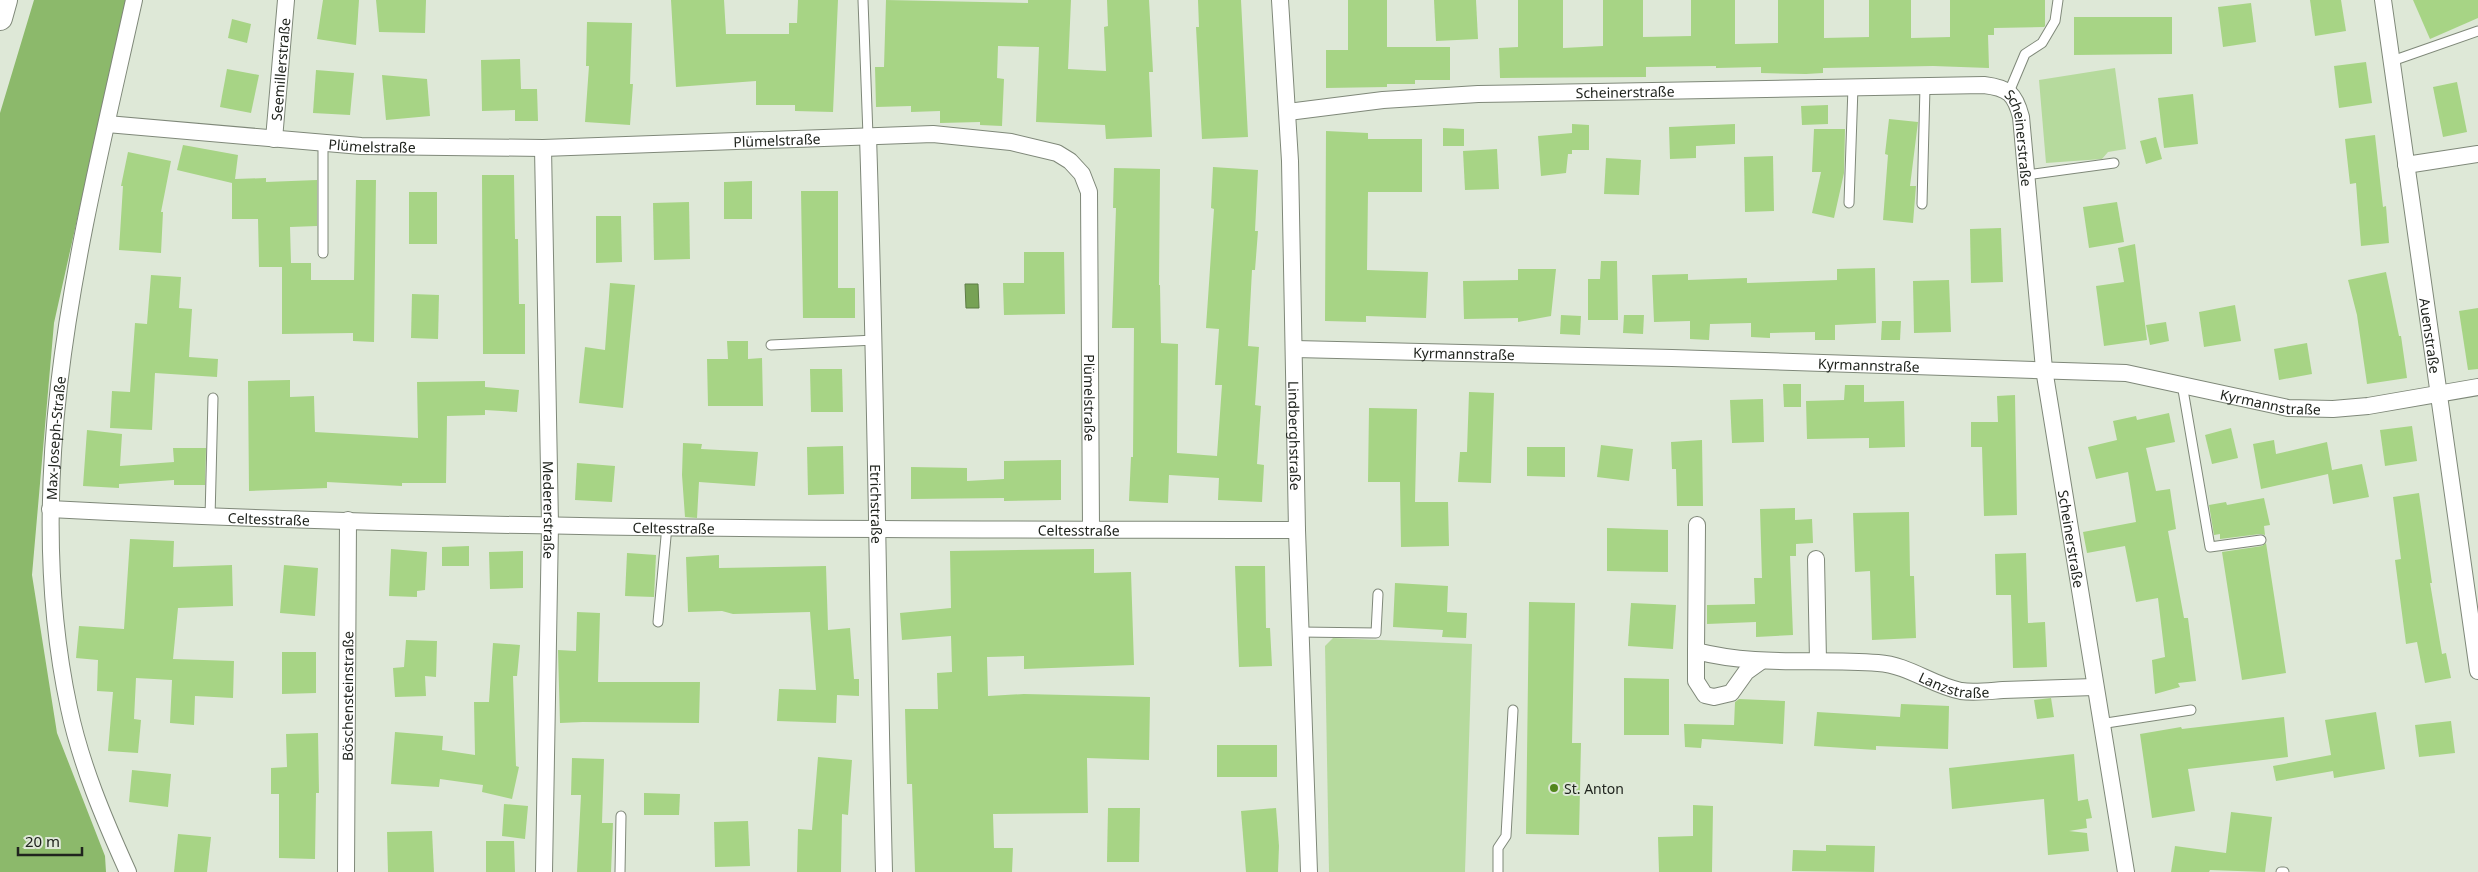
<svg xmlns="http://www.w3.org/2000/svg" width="2478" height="872" font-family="'Noto Sans',sans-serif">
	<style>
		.green { fill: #b6da9d }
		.forest { fill: #8cb96b }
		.water { fill: #77a255; stroke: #5d7c44 }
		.building { fill: #a7d485 }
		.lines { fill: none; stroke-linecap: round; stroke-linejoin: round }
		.lane-casing { stroke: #7f8879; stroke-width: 11 }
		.street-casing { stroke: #7f8879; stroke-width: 18 }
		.secondary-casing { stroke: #7f8879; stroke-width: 26 }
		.lane { stroke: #fff; stroke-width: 9 }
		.street { stroke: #fff; stroke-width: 16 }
		.secondary { stroke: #fff; stroke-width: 24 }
		.poi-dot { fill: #52861c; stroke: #dee8d7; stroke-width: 2 }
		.labels { text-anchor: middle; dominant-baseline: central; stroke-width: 4; stroke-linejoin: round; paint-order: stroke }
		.street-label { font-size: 14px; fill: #20241e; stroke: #dee8d7 }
		.poi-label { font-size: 14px; fill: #20241e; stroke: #dee8d7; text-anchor: start }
	</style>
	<rect width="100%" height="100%" fill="#dee8d7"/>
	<g class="green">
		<polygon points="2115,68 2126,149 2108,152 2102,159 2046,163 2039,80"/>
		<polygon points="1333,638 1472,644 1465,872 1329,872 1325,646"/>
	</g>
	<polygon class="forest" points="34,0 126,0 54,323 32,575 57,733 105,856 106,872 0,872 0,113"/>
	<polygon class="water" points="965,284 978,284 979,308 966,308"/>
	<g class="building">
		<polygon points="323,0 359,0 356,45 317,39"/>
		<polygon points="376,0 426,0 425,33 379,32"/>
		<polygon points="671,0 724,0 726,34 789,34 789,23 797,23 798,0 838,0 833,112 795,111 795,105 756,105 756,81 676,87"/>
		<polygon points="886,0 1028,3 1028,0 1071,0 1068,69 1106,71 1104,27 1108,26 1107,0 1149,0 1153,72 1149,72 1152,137 1106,139 1105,125 1036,122 1039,47 998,46 997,78 1004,79 1002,126 980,125 980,122 940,123 940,111 911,112 911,106 876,107 875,67 884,67"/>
		<polygon points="1198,0 1241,0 1248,137 1202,139 1196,27 1199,27"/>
		<polygon points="1348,0 1387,0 1387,47 1450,47 1450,80 1415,80 1415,84 1387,84 1387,87 1326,88 1326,50 1348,50"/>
		<polygon points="1434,0 1476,0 1478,39 1436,41"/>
		<polygon points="1518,0 1563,0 1563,48 1603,46 1603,0 1643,0 1643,37 1691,36 1691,0 1735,0 1735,44 1778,43 1778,0 1824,0 1824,38 1869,37 1869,0 1911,0 1911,38 1950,37 1950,0 2045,0 2045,26 2044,27 1994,28 1994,35 1988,35 1989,68 1933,66 1823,68 1823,73 1806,74 1761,73 1761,67 1716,68 1716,66 1646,67 1646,77 1500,78 1499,48 1518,47"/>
		<polygon points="2310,0 2341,0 2346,31 2315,36"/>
		<polygon points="2413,0 2478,0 2478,18 2430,39"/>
		<polygon points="2251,3 2256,42 2223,47 2218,7"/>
		<polygon points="2074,17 2172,17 2172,54 2074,55"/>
		<polygon points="232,19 251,24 247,43 228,38"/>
		<polygon points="587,22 632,23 630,84 633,84 630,125 585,122 589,66 586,66"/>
		<polygon points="520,59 521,89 537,89 538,121 515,121 515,110 482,111 481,60"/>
		<polygon points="2366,62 2372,103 2339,108 2334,66"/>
		<polygon points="227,69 259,75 251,113 220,107"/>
		<polygon points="316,70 354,73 350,115 313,113"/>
		<polygon points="382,75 427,79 430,116 386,120"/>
		<polygon points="2457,82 2467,132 2443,137 2433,87"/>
		<polygon points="2193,94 2198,144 2164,148 2158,98"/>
		<polygon points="1828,105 1828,124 1802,125 1801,106"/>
		<polygon points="1889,119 1918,122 1910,186 1916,186 1913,223 1883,220 1888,155 1885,154"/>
		<polygon points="1572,124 1589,125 1589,150 1572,150 1572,154 1568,154 1566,173 1541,176 1538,136 1572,133"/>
		<polygon points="1735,124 1735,144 1696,146 1696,158 1670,159 1669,127"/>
		<polygon points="1443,128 1464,129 1464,146 1443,146"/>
		<polygon points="1814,129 1845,129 1844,173 1834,218 1812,213 1821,172 1812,172"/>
		<polygon points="1326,131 1368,133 1368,139 1422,139 1422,192 1368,192 1367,270 1428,272 1426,318 1366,316 1366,322 1325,321"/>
		<polygon points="2375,135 2383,207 2386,206 2389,243 2361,246 2356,183 2350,184 2345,139"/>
		<polygon points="2156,137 2162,159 2146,164 2140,141"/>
		<polygon points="183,145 238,155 235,179 266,178 266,182 317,180 317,226 290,227 291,263 311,263 311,280 354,280 356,180 376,180 374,342 353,341 353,333 282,334 282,267 259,267 258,219 232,219 232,183 177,170"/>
		<polygon points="1497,149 1499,189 1465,190 1463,151"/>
		<polygon points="128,152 171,161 161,212 163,212 161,253 119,250 123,186 121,186"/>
		<polygon points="1773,156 1774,211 1745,212 1744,157"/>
		<polygon points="1606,158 1641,160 1639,195 1604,194"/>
		<polygon points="1213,167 1258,170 1255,231 1258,231 1255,270 1252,270 1248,346 1259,347 1255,405 1261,406 1257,464 1264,465 1262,502 1218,500 1219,478 1169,475 1168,503 1129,501 1131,457 1133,457 1134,328 1112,328 1116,208 1113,208 1114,168 1160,169 1159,285 1160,285 1161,343 1178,344 1177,453 1217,456 1222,385 1215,385 1219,329 1206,328 1214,209 1211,208"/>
		<polygon points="482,175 514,175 515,239 518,239 519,304 525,304 525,354 483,354"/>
		<polygon points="752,181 752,219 724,219 724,182"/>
		<polygon points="801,191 838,191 838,288 855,288 855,318 803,318"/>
		<rect x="409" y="192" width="28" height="52"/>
		<polygon points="689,202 690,259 654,260 653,203"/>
		<polygon points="2117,202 2124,242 2089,248 2083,207"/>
		<polygon points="596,216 621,216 622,262 596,263"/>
		<polygon points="2001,228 2003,282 1971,283 1970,229"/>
		<polygon points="2135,244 2147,340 2104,346 2096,286 2124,282 2118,248"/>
		<polygon points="1024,252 1064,252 1065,314 1004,315 1003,283 1024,283"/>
		<polygon points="1601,261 1617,261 1618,320 1588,320 1588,279 1600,279"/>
		<polygon points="1875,268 1876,323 1835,325 1835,340 1815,340 1815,332 1770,333 1770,338 1751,337 1751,323 1710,324 1709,340 1690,339 1690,321 1654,322 1652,275 1688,274 1688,280 1747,278 1747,283 1837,280 1837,269"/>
		<polygon points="1518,269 1556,269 1551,316 1518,322 1518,318 1464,319 1463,281 1518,280"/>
		<polygon points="2386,272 2399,336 2401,336 2407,378 2367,384 2357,315 2348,280"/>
		<polygon points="151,275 181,277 179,308 192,309 189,357 218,359 217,377 155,373 152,430 110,428 112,391 130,392 135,323 147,324"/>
		<polygon points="1949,280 1951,332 1914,333 1913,281"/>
		<polygon points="610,283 635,285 623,408 579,403 585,347 605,350"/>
		<polygon points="412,294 439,295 438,339 411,338"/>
		<polygon points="2235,305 2241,341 2204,347 2199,312"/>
		<polygon points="2478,308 2478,369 2468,370 2459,311"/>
		<polygon points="1561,315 1581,316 1580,335 1560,334"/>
		<polygon points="1624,315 1644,315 1643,334 1623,333"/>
		<polygon points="1882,321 1901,321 1900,340 1881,340"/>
		<polygon points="2166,322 2169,341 2150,345 2146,325"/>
		<polygon points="727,341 748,341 748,359 762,358 763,406 708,406 707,359 728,359"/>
		<polygon points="2307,343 2312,374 2279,380 2274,349"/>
		<polygon points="810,369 842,369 843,412 811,412"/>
		<polygon points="290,380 290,397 314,396 315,432 418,438 417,382 485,381 485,387 519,390 517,412 485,410 485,415 447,416 446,483 402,483 402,486 327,482 327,488 249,491 248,381"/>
		<polygon points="1783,384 1801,384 1801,407 1784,407"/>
		<polygon points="1845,385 1864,385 1864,402 1904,401 1905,447 1869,448 1869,438 1807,439 1806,401 1844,400"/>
		<polygon points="1469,392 1494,393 1491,483 1458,482 1460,452 1467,452"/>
		<polygon points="2015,395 2017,515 1984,516 1982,447 1971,447 1971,422 1998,422 1997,396"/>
		<polygon points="1763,399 1764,442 1732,443 1730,400"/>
		<polygon points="1369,408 1417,409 1415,502 1448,502 1449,546 1401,547 1400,482 1368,482"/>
		<polygon points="2169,413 2175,442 2146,448 2156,491 2170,489 2176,529 2168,531 2184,618 2188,618 2196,681 2178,683 2180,687 2155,694 2152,660 2165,657 2158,598 2136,602 2125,546 2087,553 2083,532 2136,522 2128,472 2096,479 2088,447 2117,440 2113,421 2136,416 2137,420"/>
		<polygon points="2412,426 2417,461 2385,466 2380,430"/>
		<polygon points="2231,428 2238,458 2212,464 2205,435"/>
		<polygon points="87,430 122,434 120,466 174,462 173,448 206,448 205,485 174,485 174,480 119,484 119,488 83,486"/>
		<polygon points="1702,440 1703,506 1677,506 1676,469 1672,469 1671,442"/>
		<polygon points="2274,440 2276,454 2327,442 2332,470 2362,464 2369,497 2333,504 2328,474 2261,489 2253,444"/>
		<polygon points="683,443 702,444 701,449 758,452 755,486 699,482 697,518 685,517 682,475"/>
		<polygon points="1601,445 1633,449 1629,481 1597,477"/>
		<polygon points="843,446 844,494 808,495 807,447"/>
		<polygon points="1527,447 1565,447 1565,477 1527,476"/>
		<polygon points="1061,460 1061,500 1004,501 1004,498 911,499 911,467 967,468 967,481 1004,479 1004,461"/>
		<polygon points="577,463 615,466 612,502 575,500"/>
		<polygon points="2419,493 2432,583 2430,583 2442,654 2446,653 2451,678 2425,683 2417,642 2406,644 2395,560 2401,559 2393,497"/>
		<polygon points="2264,498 2270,525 2264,526 2265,535 2260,534 2220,539 2220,534 2214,535 2209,505 2226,502 2227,505"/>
		<polygon points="1795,508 1795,520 1812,519 1813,543 1796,544 1796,556 1790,556 1793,635 1756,637 1756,622 1707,624 1707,605 1755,604 1754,578 1762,578 1760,509"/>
		<polygon points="1909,512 1910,576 1914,576 1916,638 1872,640 1870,571 1855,572 1853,513"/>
		<polygon points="1607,528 1668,530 1668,572 1607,571"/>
		<polygon points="130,539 174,541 173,567 232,565 233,606 178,608 173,659 234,661 233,698 195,696 194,725 170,723 172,680 136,678 134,719 141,720 138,753 108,751 113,692 97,691 98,660 76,658 79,626 124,629"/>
		<polygon points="2266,543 2286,673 2242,680 2222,552 2262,546"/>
		<polygon points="469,546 469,566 442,566 442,547"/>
		<polygon points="391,549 427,552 425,590 417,591 417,597 389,596"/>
		<polygon points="1094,549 1094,573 1131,572 1134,665 1024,669 1024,656 987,657 988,696 1024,694 1150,697 1149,760 1087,758 1088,813 993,814 994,848 1013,848 1012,872 915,872 912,784 907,784 905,709 938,709 937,673 952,672 951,636 902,640 900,613 951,608 950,551"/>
		<polygon points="523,551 523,588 490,589 489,552"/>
		<polygon points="627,553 656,555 654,597 625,596"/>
		<polygon points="2026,553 2028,623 2045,622 2047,667 2013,668 2011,595 1996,595 1995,554"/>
		<polygon points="719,555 719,568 826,566 828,630 850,628 854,679 859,679 859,696 837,695 836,723 777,721 779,689 816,690 810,612 733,614 722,611 688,612 686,557"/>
		<polygon points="284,565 318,568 315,616 280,613"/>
		<polygon points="1235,566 1265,566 1266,628 1270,628 1272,666 1239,667"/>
		<polygon points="1395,583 1448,586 1447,612 1467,613 1466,638 1442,637 1443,630 1393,627"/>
		<polygon points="1529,602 1575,603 1572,743 1581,743 1579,835 1526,834"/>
		<polygon points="1631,603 1676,605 1673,649 1628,646"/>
		<polygon points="577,612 600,613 598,682 700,682 699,723 583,722 560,723 558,650 576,651"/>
		<polygon points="406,640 437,641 436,677 425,676 426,696 395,697 393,668 404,667"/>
		<polygon points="493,643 520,645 517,676 513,676 516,766 519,767 512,799 482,792 483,785 440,779 439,787 391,784 395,732 443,736 442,750 475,755 474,702 489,702"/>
		<polygon points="282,652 316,652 316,693 282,694"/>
		<polygon points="1624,678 1669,679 1669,735 1624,735"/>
		<polygon points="2051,698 2054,717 2037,719 2034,700"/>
		<polygon points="1739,699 1785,701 1783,744 1702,739 1701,748 1685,747 1684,724 1734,725 1735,702"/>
		<polygon points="1901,704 1949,706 1948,749 1876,746 1876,750 1814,746 1817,712 1900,717"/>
		<polygon points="2376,712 2385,769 2334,778 2333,771 2276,781 2273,766 2331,755 2325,720"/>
		<polygon points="2284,717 2288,757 2188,769 2195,811 2152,818 2140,734 2181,727 2182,729"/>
		<polygon points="2451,721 2455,753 2419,757 2415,725"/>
		<polygon points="318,733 319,793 316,793 315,859 279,858 279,794 271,794 271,768 287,767 286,734"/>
		<rect x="1217" y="745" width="60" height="32"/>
		<polygon points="2074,754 2078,801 2088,799 2092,818 2086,819 2087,828 2069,831 2087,833 2089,851 2048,855 2044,799 1952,809 1949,768"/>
		<polygon points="818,757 852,760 848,815 842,814 841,872 797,872 798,829 812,830"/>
		<polygon points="572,758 604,759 602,823 613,823 611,872 577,872 581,795 571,795"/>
		<polygon points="132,770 171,774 168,807 129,802"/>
		<polygon points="644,793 680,794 679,815 644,815"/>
		<polygon points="504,804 528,806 525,839 502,836"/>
		<polygon points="1693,805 1713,806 1712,872 1659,872 1658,837 1693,836"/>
		<polygon points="1108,808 1140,808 1139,862 1107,862"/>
		<polygon points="1276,808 1279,846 1278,872 1246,872 1241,811"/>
		<polygon points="2231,812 2272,817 2265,872 2210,870 2209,872 2171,872 2175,846 2226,853"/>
		<polygon points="748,821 750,866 715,867 714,822"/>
		<polygon points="432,831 434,872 388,872 387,832"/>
		<polygon points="178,834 211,837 207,872 174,872"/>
		<polygon points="486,841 514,841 515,872 486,872"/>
		<polygon points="1826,845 1875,846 1874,872 1792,871 1793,850 1826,851"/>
	</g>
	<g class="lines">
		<g class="lane-casing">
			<g id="lane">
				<polyline points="863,0 868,136"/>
				<polyline points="2392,61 2478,31"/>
				<polyline points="2009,92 2025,54 2042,43 2055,21 2058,0"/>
				<polyline points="323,143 323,253"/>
				<polyline points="2026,175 2114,163"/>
				<polyline points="1849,203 1853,87"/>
				<polyline points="1922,204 1925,87"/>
				<polyline points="771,345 875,340"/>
				<polyline points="2182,384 2210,547 2261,540"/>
				<polyline points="210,518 213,398"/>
				<polyline points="658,622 667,526"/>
				<polyline points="1300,632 1376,633 1378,594"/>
				<polyline points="2100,724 2191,710"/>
				<polyline points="620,872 621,816"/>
				<polyline points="1498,872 1498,848 1506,836 1513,710"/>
				<polyline points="2281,872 2284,872"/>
			</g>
		</g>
		<g class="street-casing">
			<g id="street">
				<path id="s1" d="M1280,0L1290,161L1297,530L1309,872"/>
				<path id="s2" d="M2383,0L2478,671"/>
				<path id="s3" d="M1288,112L1383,100L1478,94L1984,85C2009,88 2015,94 2021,117L2044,369L2126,872"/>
				<path id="s4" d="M107,124L361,146L543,148L933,134L1011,142L1057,153L1070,161L1082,174L1089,192L1091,529"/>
				<path id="s5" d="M868,136C876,381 878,627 884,872"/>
				<path id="s6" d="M274,139L286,0"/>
				<path id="s7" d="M543,148L550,525L544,872"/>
				<polyline points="2406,165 2478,154"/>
				<path id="s8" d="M1295,349L1672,358L2126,373L2288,408L2333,409L2368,406L2478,387"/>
				<path id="s9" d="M50,509C465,531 882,529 1297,530"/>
				<path id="s10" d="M1697,525L1696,651C1758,667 1816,658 1878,663C1909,665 1931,685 1961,691C1974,693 1989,691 2003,690C2033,689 2064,688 2094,687"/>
				<polyline points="1816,559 1818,661"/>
				<polyline points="1696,651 1696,681 1705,695 1714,697 1731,693 1746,672 1760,662"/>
				<path id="s11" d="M128,872C104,819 81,765 69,708C18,471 83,231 134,0"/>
				<path id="s12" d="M346,872L348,520"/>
			</g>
		</g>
		<g class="secondary-casing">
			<polyline id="secondary" points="0,18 5,0"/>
		</g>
		<use href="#lane" class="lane"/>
		<use href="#street" class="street"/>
		<use href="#secondary" class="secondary"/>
	</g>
	<circle class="poi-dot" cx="1554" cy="788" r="5"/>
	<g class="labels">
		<g class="street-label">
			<text stroke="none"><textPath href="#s6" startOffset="70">Seemillerstraße</textPath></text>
			<text stroke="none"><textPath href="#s3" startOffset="338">Scheinerstraße</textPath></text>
			<text stroke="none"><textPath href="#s4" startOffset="671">Plümelstraße</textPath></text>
			<text stroke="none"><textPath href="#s3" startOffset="771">Scheinerstraße</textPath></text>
			<text stroke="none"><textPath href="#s4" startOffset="266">Plümelstraße</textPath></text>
			<text stroke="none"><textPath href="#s2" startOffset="339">Auenstraße</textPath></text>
			<text stroke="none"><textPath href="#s8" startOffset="169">Kyrmannstraße</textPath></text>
			<text stroke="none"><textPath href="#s8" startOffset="574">Kyrmannstraße</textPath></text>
			<text stroke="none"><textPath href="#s4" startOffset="1211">Plümelstraße</textPath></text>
			<text stroke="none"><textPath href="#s8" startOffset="979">Kyrmannstraße</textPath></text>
			<text stroke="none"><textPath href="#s1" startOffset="436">Lindberghstraße</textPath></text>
			<text stroke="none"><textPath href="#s11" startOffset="446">Max-Joseph-Straße</textPath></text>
			<text stroke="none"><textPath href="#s5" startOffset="368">Etrichstraße</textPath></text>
			<text stroke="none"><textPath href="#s7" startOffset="362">Medererstraße</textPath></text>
			<text stroke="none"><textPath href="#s9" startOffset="219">Celtesstraße</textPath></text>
			<text stroke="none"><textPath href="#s9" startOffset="624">Celtesstraße</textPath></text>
			<text stroke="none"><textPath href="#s9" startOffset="1029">Celtesstraße</textPath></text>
			<text stroke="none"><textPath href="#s3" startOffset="1176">Scheinerstraße</textPath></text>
			<text stroke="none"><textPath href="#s10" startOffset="389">Lanzstraße</textPath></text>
			<text stroke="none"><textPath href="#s12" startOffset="176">Böschensteinstraße</textPath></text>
		</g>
		<g class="poi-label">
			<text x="1564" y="788">St. Anton</text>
		</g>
	</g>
	<path d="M18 847v8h64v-8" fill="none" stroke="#20241e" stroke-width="2.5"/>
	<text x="25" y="847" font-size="15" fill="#20241e" stroke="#dee8d7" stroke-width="4" paint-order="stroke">20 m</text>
</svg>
